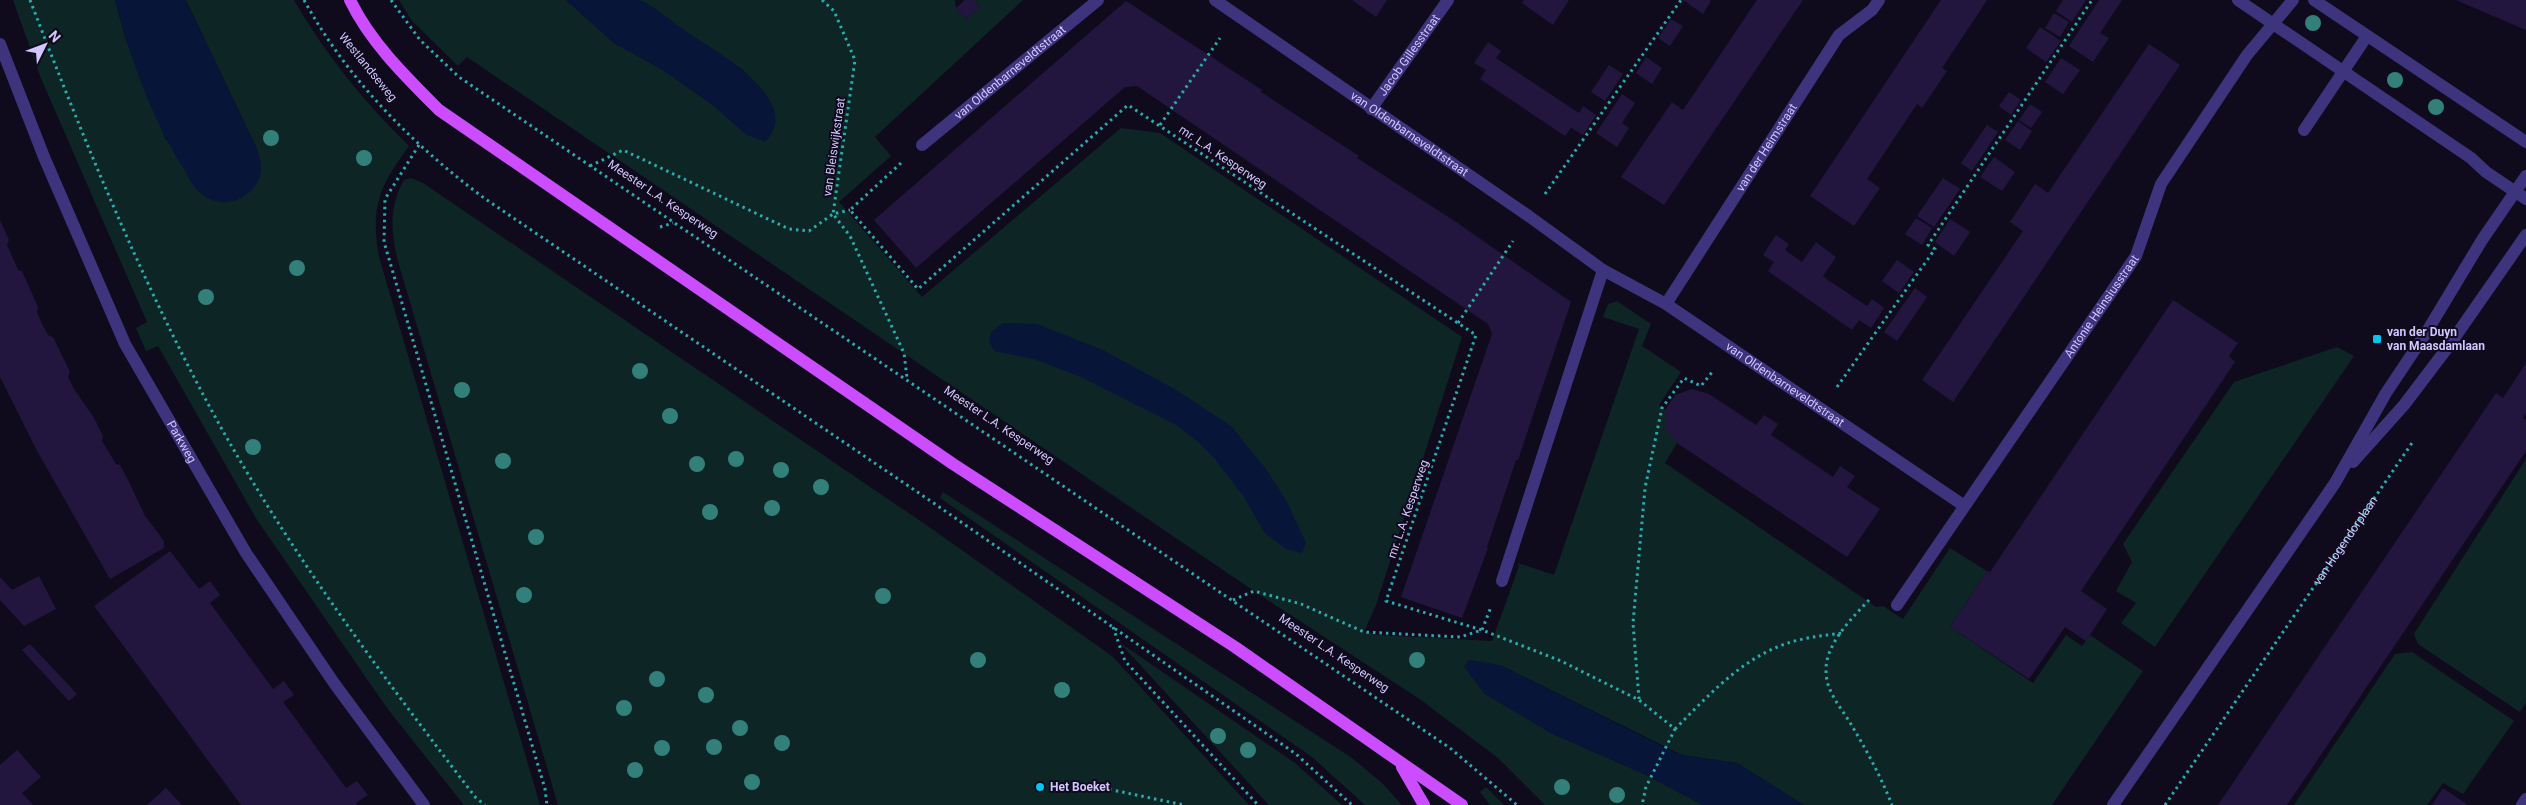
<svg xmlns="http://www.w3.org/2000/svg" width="2526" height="805" font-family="Roboto,sans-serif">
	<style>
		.green { fill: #0e2526 }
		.water { fill: #071539 }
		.building { fill: #22163e }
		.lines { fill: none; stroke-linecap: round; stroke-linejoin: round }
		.path { stroke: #2aacaf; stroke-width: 3; stroke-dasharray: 2.5 4; stroke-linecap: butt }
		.minor { stroke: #3e347d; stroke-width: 12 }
		.major { stroke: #cc4dff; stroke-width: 12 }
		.tree { fill: #33807b }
		.poi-dot { fill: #00c4f1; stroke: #0f0b1c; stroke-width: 2 }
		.labels { text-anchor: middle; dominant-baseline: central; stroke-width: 4; stroke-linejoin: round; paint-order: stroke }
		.street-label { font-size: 12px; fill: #d2c6ff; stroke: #0f0b1c }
		.poi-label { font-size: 12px; font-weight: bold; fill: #d2c6ff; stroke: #0f0b1c; text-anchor: start }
	</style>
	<rect width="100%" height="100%" fill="#0f0b1c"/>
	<g class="green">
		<path d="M13,0H115L126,40L166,140L261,163L257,149L186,0H294C325,54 364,102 409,146C380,186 370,205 379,257L540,805H464L387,708L257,520L158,346L146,351L136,328L147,322L40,76Z"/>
		<polygon points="399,0 566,0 614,43 663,70 713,105 747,135 765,93 743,70 639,0 955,0 956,8 966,19 980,7 974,0 1023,0 875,137 891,156 839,202 922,297 1121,128 1160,133 1462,337 1376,605 1364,632 1379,635 1492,641 1519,566 1518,563 1554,575 1639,329 1603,317 1608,304 1617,301 1651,324 1642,346 1681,372 1659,405 1665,410 1677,443 1665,463 1876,607 1883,606 1903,619 1950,548 1987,571 1950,627 2033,683 2066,635 2082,646 2090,635 2143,671 2052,805 1804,805 1737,763 1682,755 1500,665 1464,666 1485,694 1553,734 1644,774 1703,805 1545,805 1498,758 1421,700 1254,591 467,57 458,66 412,21"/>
		<path d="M411,178L423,183L932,529L1112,656L1249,805H558L397,258C391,230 389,206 404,180Z"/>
		<polygon points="2337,347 2354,356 2155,647 2121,623 2136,603 2116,591 2132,562 2123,544 2234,382"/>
		<polygon points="2526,459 2526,702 2520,712 2418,644 2414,634"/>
		<polygon points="943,492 1352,758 1382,783 1402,805 1365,805 1312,757 940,498"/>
		<polygon points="1119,642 1295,763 1342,805 1269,805"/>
		<polygon points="2412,652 2514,721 2463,794 2443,783 2427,805 2294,805 2395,654"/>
		<polygon points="1486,787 1504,805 1490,805 1480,792"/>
	</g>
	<g class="water">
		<path d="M115,0H186L257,149C260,158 263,169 259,179C248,203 219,210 199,192C192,185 187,174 182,166C151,116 130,57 115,0Z"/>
		<path d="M566,0C581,0 629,0 639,0C652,4 672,22 684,30C712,49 807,101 765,142L747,135L713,105L663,70L614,43Z"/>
		<polygon points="1003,323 1037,324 1103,350 1178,391 1231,426 1266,469 1287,502 1306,543 1302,553 1286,549 1264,532 1244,497 1215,459 1197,441 1176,425 1081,377 1034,359 994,351 989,341 991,332"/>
		<polygon points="1469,660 1500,665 1670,750 1682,755 1737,763 1804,805 1703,805 1644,774 1553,734 1485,694 1464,666"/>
	</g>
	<g class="building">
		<polygon points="965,0 974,0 980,7 966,19 956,8"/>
		<polygon points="1352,0 1387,0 1376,17"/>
		<polygon points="1524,0 1569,0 1553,25 1522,3"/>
		<polygon points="1683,0 1709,0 1711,1 1703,14"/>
		<polygon points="1757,0 1803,0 1664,205 1621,177 1672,102 1683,110"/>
		<polygon points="1941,0 1987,0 1942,68 1947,71 1922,108 1917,104 1867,179 1880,188 1854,226 1810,196"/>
		<polygon points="2063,0 2086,0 2072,22 2056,11"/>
		<polygon points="2099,0 2122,0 2100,33 2109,38 2093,62 2069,46"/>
		<polygon points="2456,0 2526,0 2526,30"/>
		<polygon points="1126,1 1262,90 1261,92 1359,156 1357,158 1456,222 1571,302 1518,460 1516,460 1487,547 1488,548 1462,618 1401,597 1492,334 1488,324 1137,86 1125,87 916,268 874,220"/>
		<polygon points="2054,13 2069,22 2060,37 2045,28"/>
		<polygon points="1671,19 1683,26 1670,46 1658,38"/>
		<polygon points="2040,27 2061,41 2046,62 2026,48"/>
		<polygon points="1488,42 1501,51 1496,58 1579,113 1583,106 1596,115 1583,135 1571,128 1565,136 1480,79 1486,70 1474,63"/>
		<polygon points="2149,44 2180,65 1953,402 1922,380 2023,231 2010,222 2035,184 2048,193"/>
		<polygon points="1646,57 1662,68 1652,84 1636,73"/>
		<polygon points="2061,58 2080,70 2063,94 2045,82"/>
		<polygon points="1609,65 1623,74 1605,101 1591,92"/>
		<polygon points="2009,92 2021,100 2011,115 1999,106"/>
		<polygon points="1622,94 1635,103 1622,123 1629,128 1617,147 1596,133"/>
		<polygon points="2030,104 2042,112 2031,128 2019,120"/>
		<polygon points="2018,121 2032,131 2020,150 2005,140"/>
		<polygon points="1987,125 1998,132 1972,171 1961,163"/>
		<polygon points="1994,157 2015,172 2002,191 1980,177"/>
		<polygon points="1943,178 1960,189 1934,227 1917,216"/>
		<polygon points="1916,218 1932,228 1922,245 1905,234"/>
		<polygon points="1950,219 1970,232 1954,256 1935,242"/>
		<polygon points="0,220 9,240 7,245 12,256 18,270 22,271 38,307 37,312 42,324 48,335 53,337 70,372 68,377 74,389 94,418 103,436 102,441 116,464 120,465 129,482 145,516 164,541 164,548 110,579 36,449 0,377"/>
		<polygon points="1776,235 1789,244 1785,250 1802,262 1816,242 1836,257 1823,276 1825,278 1867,306 1872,299 1884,308 1871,328 1859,320 1852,330 1768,271 1774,262 1763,255"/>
		<polygon points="1897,260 1914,272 1899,293 1882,281"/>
		<polygon points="1915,288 1927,297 1897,341 1884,332"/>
		<polygon points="2173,300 2238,343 2229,356 2235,362 2081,591 2107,609 2086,641 2065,627 2029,679 1950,627 1987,571 1990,572"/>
		<polygon points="2526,363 2526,413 2523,418 2526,420 2526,451 2287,805 2218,805 2496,393 2503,398"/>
		<polygon points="1692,389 1709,394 1756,425 1764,415 1778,424 1771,435 1833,477 1840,466 1855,476 1847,487 1880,509 1847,557 1677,443 1665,428 1665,410 1675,395"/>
		<polygon points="170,551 199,589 210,581 220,595 210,603 273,689 284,681 294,695 283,702 346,788 357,781 368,795 356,803 358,805 241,805 94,606"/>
		<polygon points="39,576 56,609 24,626 0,600 0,577 12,590"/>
		<polygon points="30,644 77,694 69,701 22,650"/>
		<polygon points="17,750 41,777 22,793 33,805 0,805 0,765"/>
		<polygon points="166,788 182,805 147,805"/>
		<polygon points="2443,788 2468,805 2432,805"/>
	</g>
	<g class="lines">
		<g class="path">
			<path d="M30,0C80,130 132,258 196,381C273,530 374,665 476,798L485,805"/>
			<path d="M304,0C348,80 412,144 484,198L935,504L1296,754L1352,805"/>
			<polyline points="391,0 420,40 459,77 1450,748 1517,805"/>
			<polyline points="822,0 834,11 855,60 833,214 850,236 904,353 907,378"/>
			<polyline points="1160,125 1220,38"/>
			<polyline points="419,145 385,199 384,242 545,789 547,805"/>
			<polyline points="901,163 850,210 918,289 1128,105 1476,335 1386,601 1482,630 1561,661 1639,700 1675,729 1646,787 1642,805"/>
			<polyline points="590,166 623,150 789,229 809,231 833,214 850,210"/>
			<polyline points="1545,194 1681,0"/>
			<polyline points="660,227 673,223"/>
			<polyline points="1458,323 1513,241"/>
			<polyline points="1837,387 1935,249 1928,245 2092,0"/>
			<polyline points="1233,600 1254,591 1301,604 1364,632 1460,637 1482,630 1491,607"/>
			<path d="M1869,600C1853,617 1825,644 1826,671C1826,693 1842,708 1852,726C1867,751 1881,777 1892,805"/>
			<polyline points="1113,627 1125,661 1258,805"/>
			<polyline points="1639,699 1633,623 1645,488 1662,408 1684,378 1701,386 1713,371"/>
			<path d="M1675,729C1712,692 1749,650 1803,639C1816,636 1829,635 1842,633"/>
			<polyline points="1084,784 1184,805"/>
			<path id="s1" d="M2165,805L2414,440"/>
		</g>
		<g class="minor">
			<path id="s2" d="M1215,0L1530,217L1603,270L1666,304L1963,505"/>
			<polyline points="2238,0 2471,158 2486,172 2526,199"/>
			<polyline points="2314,0 2526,142"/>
			<path id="s3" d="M0,44L44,157L125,344L246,553L334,683L424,805"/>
			<path id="s4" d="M1371,109L1448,0"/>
			<polyline points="2304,130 2367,36"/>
			<path id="s5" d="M922,145L1098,0"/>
			<path id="s6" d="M1666,304L1839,35L1872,10L1879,0"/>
			<polyline points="2353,462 2404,405 2448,347 2526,235"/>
			<polyline points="1502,581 1603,270"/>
			<path id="s7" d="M1897,605L2136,256L2161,184L2247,55L2293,0"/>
			<polyline points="2113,805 2335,483 2386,393 2426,333 2482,240 2526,176"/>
			<polyline points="2522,805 2526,799"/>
		</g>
		<g class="major">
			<path d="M350,0C370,42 406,77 439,110L953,464L1235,647L1462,805"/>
			<polyline points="1402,767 1424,805"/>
		</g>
	</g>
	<g class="tree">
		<circle cx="2313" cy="23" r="8"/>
		<circle cx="2395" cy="80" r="8"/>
		<circle cx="2436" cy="107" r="8"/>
		<circle cx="271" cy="138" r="8"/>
		<circle cx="364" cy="158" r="8"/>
		<circle cx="297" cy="268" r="8"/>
		<circle cx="206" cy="297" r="8"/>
		<circle cx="640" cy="371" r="8"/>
		<circle cx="462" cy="390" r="8"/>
		<circle cx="670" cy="416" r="8"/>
		<circle cx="253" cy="447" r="8"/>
		<circle cx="736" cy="459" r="8"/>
		<circle cx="503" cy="461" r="8"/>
		<circle cx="697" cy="464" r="8"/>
		<circle cx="781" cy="470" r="8"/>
		<circle cx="821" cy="487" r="8"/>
		<circle cx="772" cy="508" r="8"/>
		<circle cx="710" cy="512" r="8"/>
		<circle cx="536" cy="537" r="8"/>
		<circle cx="524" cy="595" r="8"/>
		<circle cx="883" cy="596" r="8"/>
		<circle cx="978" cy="660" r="8"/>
		<circle cx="1417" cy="660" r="8"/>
		<circle cx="657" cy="679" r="8"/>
		<circle cx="1062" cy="690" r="8"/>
		<circle cx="706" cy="695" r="8"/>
		<circle cx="624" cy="708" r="8"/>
		<circle cx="740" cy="728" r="8"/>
		<circle cx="1218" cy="736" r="8"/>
		<circle cx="782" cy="743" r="8"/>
		<circle cx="714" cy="747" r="8"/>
		<circle cx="662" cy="748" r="8"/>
		<circle cx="1248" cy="750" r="8"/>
		<circle cx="635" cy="770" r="8"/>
		<circle cx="752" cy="782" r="8"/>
		<circle cx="1562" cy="787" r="8"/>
		<circle cx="1617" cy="795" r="8"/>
	</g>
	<g class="poi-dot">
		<rect x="2372" y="334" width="10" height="10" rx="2.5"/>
		<circle cx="1040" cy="787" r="5"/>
	</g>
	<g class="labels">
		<g class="street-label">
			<text stroke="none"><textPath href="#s4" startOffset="66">Jacob Gillesstraat</textPath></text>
			<text transform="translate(368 67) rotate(51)">Westlandseweg</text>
			<text stroke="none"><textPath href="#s5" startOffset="114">van Oldenbarneveldtstraat</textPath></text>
			<text stroke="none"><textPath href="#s2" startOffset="236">van Oldenbarneveldtstraat</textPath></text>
			<text transform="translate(834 147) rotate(-82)">van Bleiswijkstraat</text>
			<text stroke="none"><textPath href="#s6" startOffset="186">van der Heimstraat</textPath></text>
			<text transform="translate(1223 157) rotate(34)">mr. L.A. Kesperweg</text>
			<text transform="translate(663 199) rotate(34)">Meester L.A. Kesperweg</text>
			<text stroke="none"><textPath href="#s7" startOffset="362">Antonie Heinsiusstraat</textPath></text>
			<text stroke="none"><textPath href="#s2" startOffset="688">van Oldenbarneveldtstraat</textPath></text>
			<text transform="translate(999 425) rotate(34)">Meester L.A. Kesperweg</text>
			<text stroke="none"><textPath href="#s3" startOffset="438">Parkweg</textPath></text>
			<text transform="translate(1408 509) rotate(-71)">mr. L.A. Kesperweg</text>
			<text stroke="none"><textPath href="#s1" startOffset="320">van Hogendorplaan</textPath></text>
			<text transform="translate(1334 653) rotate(34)">Meester L.A. Kesperweg</text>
		</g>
		<g class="poi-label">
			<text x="2387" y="332">van der Duyn<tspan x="2387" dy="14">van Maasdamlaan</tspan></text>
			<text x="1050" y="787">Het Boeket</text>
		</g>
	</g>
	<g transform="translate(45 45) rotate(48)" stroke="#0f0b1c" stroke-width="4" paint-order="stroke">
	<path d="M0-4L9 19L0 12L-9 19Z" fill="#d2c6ff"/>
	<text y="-8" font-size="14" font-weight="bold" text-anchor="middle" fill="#d2c6ff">N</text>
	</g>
</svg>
